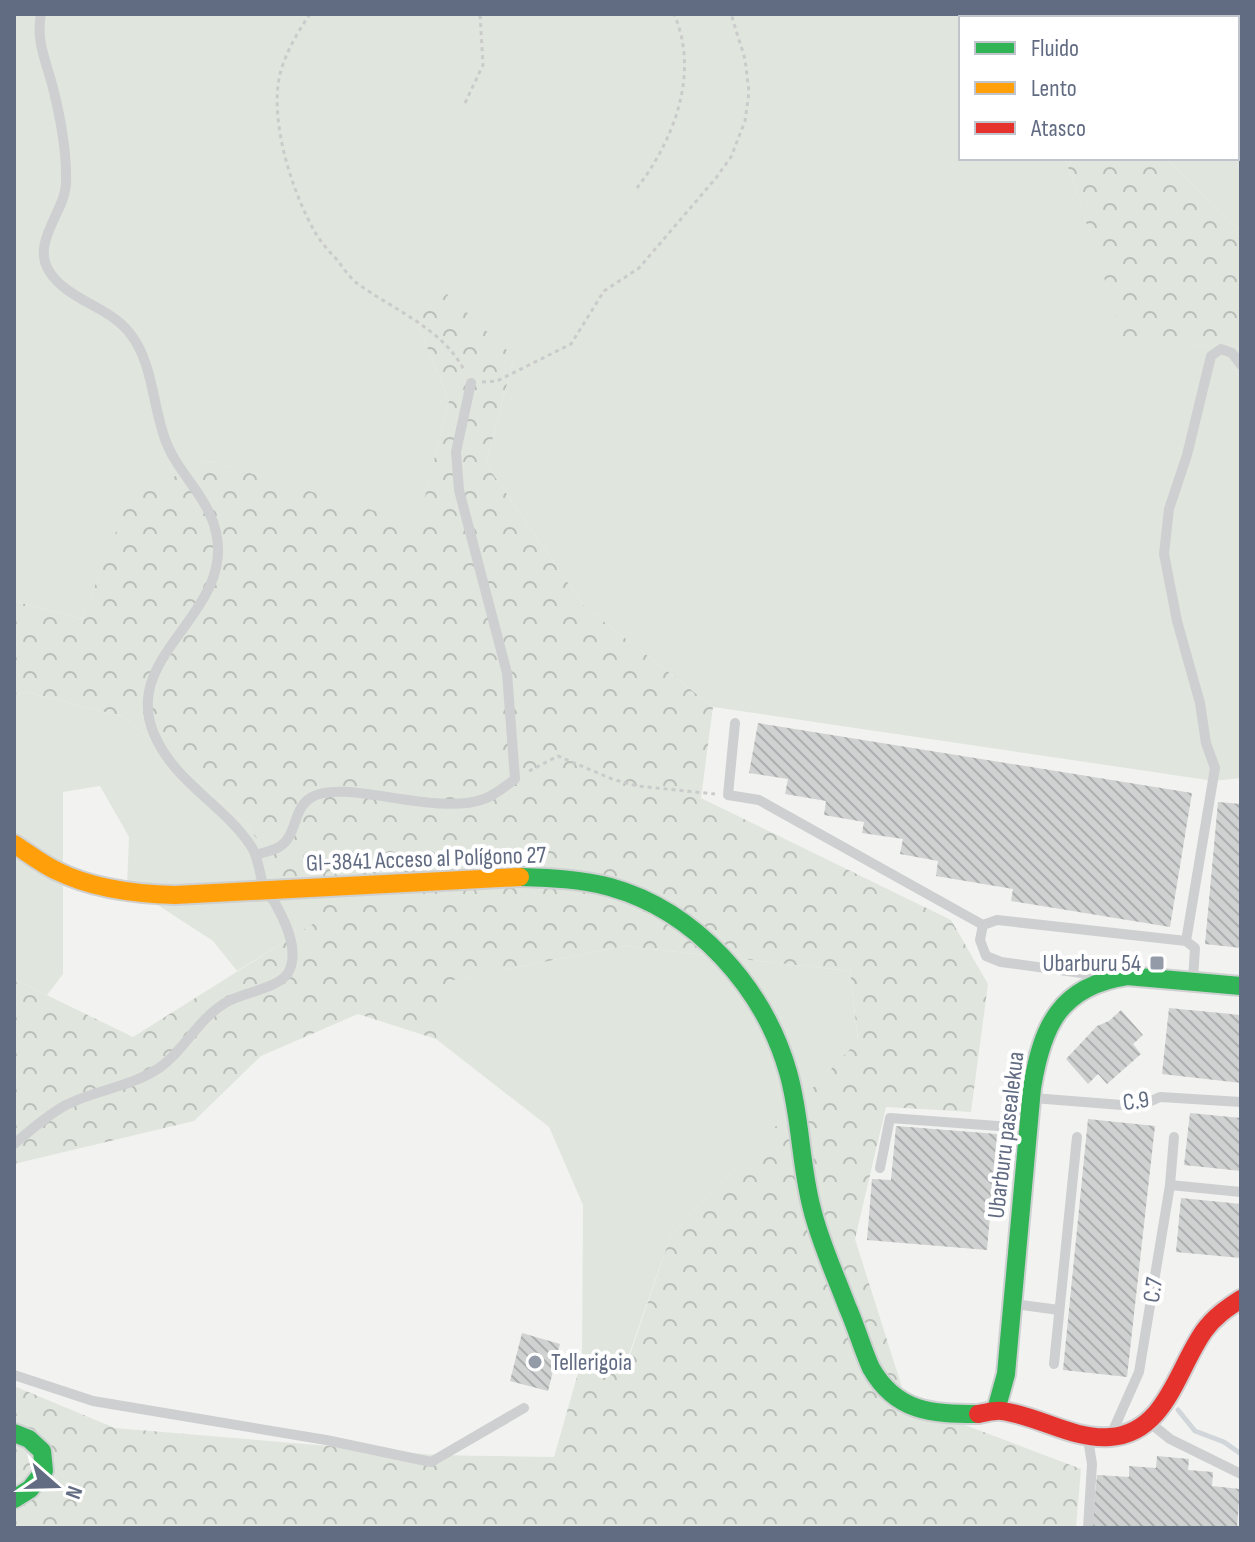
<svg xmlns="http://www.w3.org/2000/svg" width="1255" height="1542" font-family="'Sofia Sans Condensed',sans-serif">
	<style>
		.grass { fill: #e0e6de }
		.forest { fill: url(#forest-crowns) }
		.lines { fill: none; stroke-linecap: round; stroke-linejoin: round }
		.stream { stroke: #d1d6da; stroke-width: 5 }
		.building { fill: url(#building-back-hatch) }
		.fast-casing { stroke: #cfd0d1; stroke-width: 22 }
		.slow-casing { stroke: #cfd0d1; stroke-width: 22 }
		.jam-casing { stroke: #cfd0d1; stroke-width: 22 }
		.path { stroke: #cbcbcb; stroke-width: 3; stroke-dasharray: 4 4; stroke-linecap: butt }
		.lane { stroke: #cecfd0; stroke-width: 10 }
		.fast { stroke: #30b455; stroke-width: 18 }
		.slow { stroke: #ff9f0a; stroke-width: 18 }
		.jam { stroke: #e5322d; stroke-width: 18 }
		.poi-dot { fill: #949ba8; stroke: #fff; stroke-width: 3 }
		.labels { text-anchor: middle; dominant-baseline: central; stroke-width: 8; stroke-linejoin: round; paint-order: stroke }
		.street-label { font-size: 24px; fill: #616b82; stroke: #fff }
		.poi-label { font-size: 24px; fill: #616b82; stroke: #fff; text-anchor: end }
	</style>
	<defs>
		<pattern id="forest-crowns" width="20" height="18" patternUnits="userSpaceOnUse" patternTransform="scale(2)"><rect width="20" height="18" fill="#e0e6de"/><path d="M2 6a3 3 0 1 1 6 0M12 15a3 3 0 1 1 6 0" fill="none" stroke="#b9beb9"/></pattern>
		<pattern id="building-back-hatch" width="6" height="6" patternUnits="userSpaceOnUse" patternTransform="scale(2)"><rect width="6" height="6" fill="#d0d1d1"/><path d="M-1 5l2 2M0 0l6 6M5-1l2 2" fill="none" stroke="#acaeaf"/></pattern>
	</defs>
	<rect width="100%" height="100%" fill="#f2f3f0"/>
	<g class="grass">
		<polygon points="14,14 1116,14 1116,18 961,18 961,158 1072,158 1068,167 1126,344 1241,346 1241,778 1214,781 713,707 584,606 486,464 514,357 416,320 449,401 418,525 210,461 130,497 82,619 14,601"/>
		<polygon points="1237,105 1241,108 1241,232 1166,158 1237,158"/>
		<polygon points="26,692 125,717 247,825 317,922 237,971 213,941 127,885 129,837 100,786 63,792 63,974 47,995 14,979 14,695"/>
		<polygon points="624,946 850,971 858,1042 671,1235 626,1363 582,1359 583,1205 549,1127 436,1039 447,981"/>
	</g>
	<g class="forest">
		<polygon points="1072,158 1166,158 1241,232 1241,346 1126,345 1068,167"/>
		<polygon points="447,294 514,357 486,464 584,606 713,707 701,798 951,920 988,984 971,1112 886,1107 855,1239 907,1403 1081,1469 1076,1528 14,1528 14,1386 115,1428 436,1455 554,1457 582,1359 627,1363 671,1235 858,1041 850,971 624,946 448,981 436,1039 358,1014 261,1056 194,1121 14,1164 14,979 133,1037 316,922 247,825 125,717 26,692 14,695 14,601 82,619 130,496 210,461 418,524 449,401 416,320"/>
	</g>
	<g class="lines">
		<polyline class="stream" points="1178,1410 1195,1431 1224,1442 1241,1454"/>
	</g>
	<g class="building">
		<polygon points="758,723 1192,793 1170,927 1011,901 1013,889 936,876 938,861 900,854 903,839 862,833 864,822 824,815 826,801 785,794 788,779 749,773"/>
		<polygon points="1218,802 1241,804 1241,948 1205,944"/>
		<polygon points="1169,1008 1241,1015 1241,1083 1162,1074"/>
		<polygon points="1121,1010 1143,1035 1133,1044 1141,1054 1107,1084 1098,1074 1088,1084 1066,1059 1097,1026 1109,1021"/>
		<polygon points="1190,1113 1241,1118 1241,1171 1184,1165"/>
		<polygon points="1088,1119 1155,1126 1127,1377 1063,1370"/>
		<polygon points="896,1126 997,1134 987,1250 867,1240 872,1179 891,1180"/>
		<polygon points="1181,1198 1241,1204 1241,1258 1176,1252"/>
		<polygon points="522,1333 560,1344 548,1391 510,1381"/>
		<polygon points="1157,1456 1189,1459 1188,1470 1213,1472 1212,1486 1240,1489 1237,1528 1092,1528 1097,1475 1129,1477 1129,1466 1156,1468"/>
	</g>
	<g class="lines">
		<g class="fast-casing">
			<g id="fast">
				<path d="M520,877C550,878 581,879 610,887C696,911 764,988 788,1072C801,1117 800,1164 812,1209C820,1242 835,1274 847,1306C856,1326 862,1348 871,1368C896,1412 931,1414 978,1414"/>
				<path d="M996,1410L1006,1374L1032,1088C1042,1026 1060,986 1127,976L1241,986"/>
				<polyline points="14,1433 29,1439 42,1451 44,1471 30,1489 14,1499"/>
			</g>
		</g>
		<g class="slow-casing">
			<path id="slow" d="M14,844C28,853 42,864 57,871C93,889 135,894 175,895L520,877"/>
		</g>
		<g class="jam-casing">
			<path id="jam" d="M978,1414C986,1413 994,1410 1002,1411C1039,1416 1073,1440 1110,1437C1166,1433 1177,1369 1204,1331C1214,1317 1227,1308 1241,1299"/>
		</g>
		<g class="path">
			<path d="M310,14C297,33 286,52 280,74C269,121 292,192 315,232C321,243 330,252 338,261C344,269 350,278 358,284C394,310 445,330 465,372"/>
			<polyline points="465,103 483,65 480,14"/>
			<path d="M637,188C674,140 700,73 674,14"/>
			<polyline points="482,382 497,381 571,344 604,291 639,268 716,178 731,157 745,121 749,92 745,59 731,14"/>
			<polyline points="529,771 558,756 612,779 637,786 715,794"/>
		</g>
		<g class="lane">
			<polyline points="735,723 728,795 759,800 983,925"/>
			<path d="M256,855C263,852 273,851 279,847C298,836 292,808 312,797C344,778 435,817 484,799C495,795 506,786 515,779L507,673L459,490L456,452L471,383"/>
			<polyline points="1186,941 1215,768 1206,743 1200,703 1177,621 1164,554 1169,509 1187,455 1211,356 1221,349 1232,353 1241,365"/>
			<polyline points="1096,975 1001,962 986,956 980,940 983,925 997,920 1186,941 1195,948 1193,980"/>
			<polyline points="1033,1098 1122,1105 1144,1104 1160,1097 1241,1102"/>
			<path d="M14,1144C30,1131 47,1115 66,1105C95,1090 131,1087 159,1068C184,1051 197,1020 225,1003C241,993 279,988 288,973C300,952 286,923 276,905C273,899 267,894 264,887C259,874 259,858 251,846C222,803 175,783 154,734C120,655 235,613 216,532C208,496 177,473 165,439C152,404 153,360 128,331C107,306 66,299 49,271C31,242 65,212 66,183C67,151 60,115 52,84C45,59 36,40 41,14"/>
			<polyline points="880,1168 890,1118 1026,1128"/>
			<polyline points="1170,1185 1241,1192"/>
			<polyline points="1014,1304 1059,1310"/>
			<polyline points="1054,1364 1077,1137"/>
			<polyline points="14,1375 93,1401 326,1440 431,1462 524,1408"/>
			<polyline points="1149,1422 1170,1439 1241,1474"/>
			<polyline points="1111,1435 1139,1372 1170,1185 1174,1137"/>
			<polyline points="1088,1528 1092,1464 1088,1439"/>
		</g>
		<use href="#fast" class="fast"/>
		<use href="#slow" class="slow"/>
		<use href="#jam" class="jam"/>
	</g>
	<g class="poi-dot">
		<rect x="1149" y="955" width="16" height="16" rx="4"/>
		<circle cx="535" cy="1362" r="8"/>
	</g>
	<g class="labels">
		<g class="street-label">
			<text transform="translate(426 859) rotate(-2)">GI-3841 Acceso al Polígono 27</text>
			<text transform="translate(1136 1101) rotate(-8)">C.9</text>
			<text transform="translate(1006 1135) rotate(-83)">Ubarburu pasealekua</text>
			<text transform="translate(1153 1290) rotate(-81)">C.7</text>
		</g>
		<g class="poi-label">
			<text x="1141" y="963">Ubarburu 54</text>
			<text x="551" y="1362" text-anchor="start">Tellerigoia</text>
		</g>
	</g>
	<rect width="1255" height="1542" fill="none" stroke="#616b82" stroke-width="32"/>
	<rect x="959" y="16" width="280" height="144" fill="#ffffff" stroke="#c0c4cd" stroke-width="2"/>
	<rect x="975" y="42" width="40" height="12" fill="#30b455" stroke="#c0c4cd" stroke-width="2"/>
	<text x="1031" y="56" font-size="24" fill="#616b82">Fluido</text>
	<rect x="975" y="82" width="40" height="12" fill="#ff9f0a" stroke="#c0c4cd" stroke-width="2"/>
	<text x="1031" y="96" font-size="24" fill="#616b82">Lento</text>
	<rect x="975" y="122" width="40" height="12" fill="#e5322d" stroke="#c0c4cd" stroke-width="2"/>
	<text x="1031" y="136" font-size="24" fill="#616b82">Atasco</text>
	<g transform="translate(56 1486) rotate(110)" stroke="#ffffff" stroke-width="6" paint-order="stroke">
	<path d="M0-6L14 30L0 20L-14 30Z" fill="#616b82"/>
	<text y="-12" font-size="22" font-weight="bold" text-anchor="middle" fill="#616b82">N</text>
	</g>
</svg>
